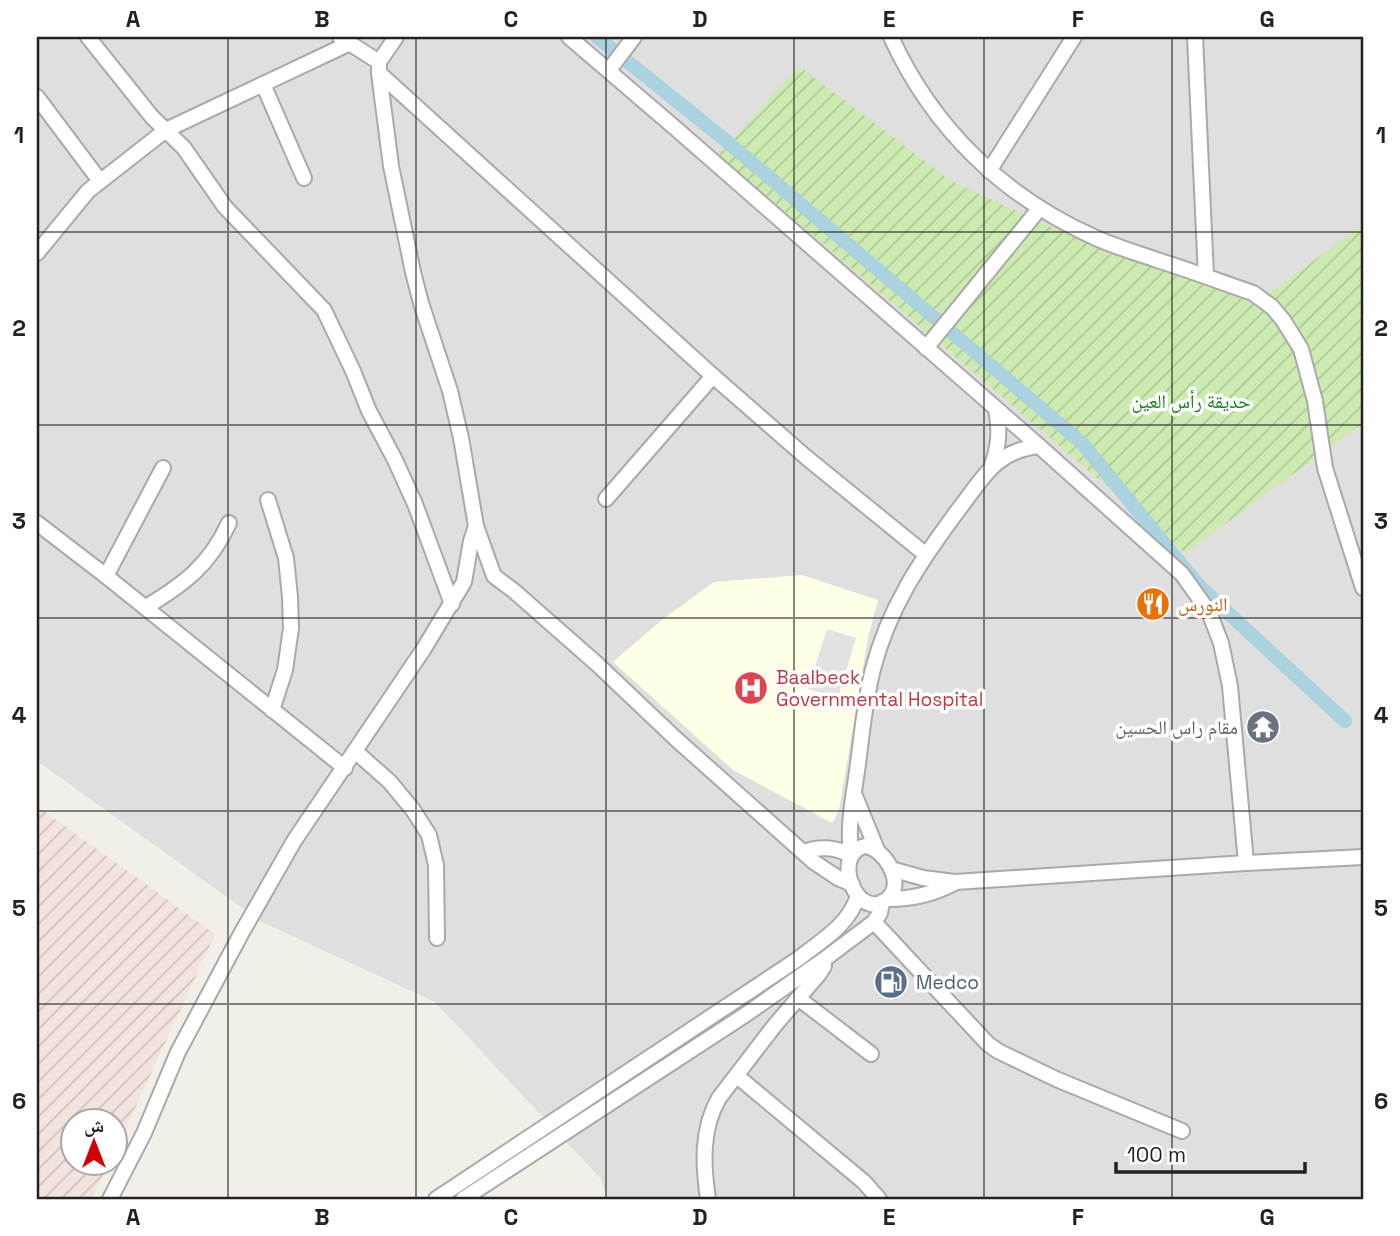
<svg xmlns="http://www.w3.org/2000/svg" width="1400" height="1236" font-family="'Space Grotesk','Noto Naskh Arabic',sans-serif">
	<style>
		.residential { fill: #e0dfdf }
		.education { fill: #ffffe5 }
		.military { fill: url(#military-furrows) }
		.garden { fill: url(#garden-furrows) }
		.parking { fill: #e2e2e2 }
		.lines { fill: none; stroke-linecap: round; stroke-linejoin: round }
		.canal { stroke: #aad3df; stroke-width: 14 }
		.minor-casing { stroke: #a9a9a9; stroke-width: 18 }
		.minor { stroke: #fff; stroke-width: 14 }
		.grid { fill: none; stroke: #222; stroke-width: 2; stroke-opacity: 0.55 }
		.labels { text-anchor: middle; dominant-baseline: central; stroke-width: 7; stroke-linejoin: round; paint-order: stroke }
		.park-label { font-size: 19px; fill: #0c8416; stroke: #fff }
		.food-label { font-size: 19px; fill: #c56008; stroke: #fff; text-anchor: start }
		.health-label { font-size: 19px; fill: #be3a42; stroke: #fff; text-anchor: start }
		.worship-label { font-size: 19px; fill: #5b616d; stroke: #fff; text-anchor: end }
		.service-label { font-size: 19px; fill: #4e5e75; stroke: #fff; text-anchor: start }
		.neatline { fill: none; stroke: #222; stroke-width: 2.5 }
		.grid-label { font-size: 23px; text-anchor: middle; font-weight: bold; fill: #222 }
	</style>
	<defs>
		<pattern id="military-furrows" width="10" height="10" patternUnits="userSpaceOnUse" patternTransform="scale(1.75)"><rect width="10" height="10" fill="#f3e3dd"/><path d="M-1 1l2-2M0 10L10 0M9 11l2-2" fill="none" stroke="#d0c2bd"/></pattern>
		<pattern id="garden-furrows" width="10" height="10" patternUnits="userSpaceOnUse" patternTransform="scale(1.75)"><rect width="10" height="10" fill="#cdebb0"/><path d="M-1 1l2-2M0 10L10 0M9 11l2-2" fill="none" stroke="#b0c997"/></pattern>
	</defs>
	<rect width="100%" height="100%" fill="#f2efe9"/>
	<polygon class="residential" points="37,37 1363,37 1363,1199 607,1199 601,1179 435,1002 262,922 37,761"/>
	<polygon class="education" points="802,575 878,600 868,638 839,810 832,823 733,770 613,662 663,619 714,582"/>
	<polygon class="military" points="37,806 215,934 116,1150 116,1120 74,1120 74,1162 109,1163 92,1199 37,1199"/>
	<polygon class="garden" points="799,66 951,181 1110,254 1262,298 1363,225 1363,423 1185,553 719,155"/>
	<polygon class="parking" points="827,629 856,638 838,698 808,689"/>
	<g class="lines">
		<polyline class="canal" points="597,37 724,139 1082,443 1199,586 1345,721"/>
		<g class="minor-casing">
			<g id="minor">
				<polyline points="88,37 152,117 184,148 225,207 324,310 353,371 369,411 395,460 415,504 452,604"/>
				<polyline points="340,37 379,62"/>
				<polyline points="396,37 379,62 379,73 391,166 413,272 421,303 450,391 461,438 476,526 494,576 514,591 597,664 676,739 814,862 838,878 852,884"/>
				<polyline points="569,37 674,127 1039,446 1182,574 1209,612 1221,643 1230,686 1246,863"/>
				<path d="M891,37C933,129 1004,197 1096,238C1116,247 1137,253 1157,260C1189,270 1221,282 1253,293L1272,307L1283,320L1301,349L1315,401L1325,468L1363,588"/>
				<polyline points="1195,37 1206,276"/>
				<polyline points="609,70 634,37"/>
				<polyline points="379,73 713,376 807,458 925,554"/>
				<polyline points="263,84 304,178"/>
				<polyline points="37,97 100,181"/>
				<polyline points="989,171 1074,37"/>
				<polyline points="37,253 88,191 166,130 350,43"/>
				<polyline points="926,348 1039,209"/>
				<path d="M992,465C999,446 1000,430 996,409"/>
				<polyline points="606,499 713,376"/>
				<polyline points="268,500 286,558 290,597 291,628 285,670 272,710"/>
				<polyline points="37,523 106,576 345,768"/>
				<polyline points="106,576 163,468"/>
				<path d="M146,607C184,584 209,566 229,523"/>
				<polyline points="355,751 390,782 413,810 429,835 436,865 437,938"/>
				<polyline points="855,796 877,850"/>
				<path d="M865,846C885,848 907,885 886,900C857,922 830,854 865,846Z"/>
				<path d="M803,852C820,846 834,847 851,855"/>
				<path d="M851,854C847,824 854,794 858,764C862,732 865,700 873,669C889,607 921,560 959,509C984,477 995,451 1039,446"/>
				<polyline points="891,869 923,878 955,882 1246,863 1363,857"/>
				<path d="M888,899C912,899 932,895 954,883"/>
				<polyline points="874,922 988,1044 998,1051 1056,1079 1182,1131"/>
				<polyline points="798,998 871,1054"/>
				<polyline points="737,1076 864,1182 879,1199"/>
				<polyline points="110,1199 144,1133 178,1052 241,934 294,841 423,650 464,582 471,541 476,526"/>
				<path d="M436,1199L798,959C822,940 848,926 858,896"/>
				<polyline points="463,1199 745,1015 822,961 874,922 880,913 882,902"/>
				<path d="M708,1199C703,1165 701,1129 719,1098L775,1025L819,974L824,966L823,963"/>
			</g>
		</g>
		<use href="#minor" class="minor"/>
	</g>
	<path class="grid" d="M228,37V1199M416,37V1199M606,37V1199M794,37V1199M984,37V1199M1172,37V1199M37,232H1363M37,425H1363M37,618H1363M37,811H1363M37,1004H1363"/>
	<defs>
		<g id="restaurant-disc" transform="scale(1.75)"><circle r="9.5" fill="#e8710a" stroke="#fff"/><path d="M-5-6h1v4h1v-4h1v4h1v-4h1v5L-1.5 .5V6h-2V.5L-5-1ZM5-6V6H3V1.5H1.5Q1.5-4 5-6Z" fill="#fff"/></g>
		<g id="hospital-disc" transform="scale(1.75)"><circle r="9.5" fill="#e0444e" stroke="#fff"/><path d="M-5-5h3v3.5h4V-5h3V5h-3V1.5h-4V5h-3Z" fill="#fff"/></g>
		<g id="temple-disc" transform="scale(1.75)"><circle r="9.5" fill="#6b7280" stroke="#fff"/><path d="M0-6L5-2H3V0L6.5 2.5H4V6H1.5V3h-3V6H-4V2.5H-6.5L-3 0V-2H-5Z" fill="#fff"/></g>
		<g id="fuel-disc" transform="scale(1.75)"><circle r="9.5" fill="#5c6f8a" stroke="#fff"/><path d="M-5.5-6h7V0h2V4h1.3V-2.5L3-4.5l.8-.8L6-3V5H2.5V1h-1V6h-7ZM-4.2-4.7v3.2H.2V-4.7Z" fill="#fff"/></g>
	</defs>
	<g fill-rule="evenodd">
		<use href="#restaurant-disc" x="1153" y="604"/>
		<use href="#hospital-disc" x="751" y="688"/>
		<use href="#temple-disc" x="1263" y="727"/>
		<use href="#fuel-disc" x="891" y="982"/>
	</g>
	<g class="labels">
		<g class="park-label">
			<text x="1191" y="401">حديقة رأس العين</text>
		</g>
		<g class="food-label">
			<text x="1178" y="604">النورس</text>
		</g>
		<g class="health-label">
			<text x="776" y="677">Baalbeck<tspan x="776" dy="22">Governmental Hospital</tspan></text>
		</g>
		<g class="worship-label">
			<text x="1238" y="727">مقام راس الحسين</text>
		</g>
		<g class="service-label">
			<text x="916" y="982">Medco</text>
		</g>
	</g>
	<rect width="1400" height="1236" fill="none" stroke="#ffffff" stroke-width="77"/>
	<g transform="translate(94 1142)"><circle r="33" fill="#ffffff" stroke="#a7a7a7" stroke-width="2"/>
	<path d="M0-5L12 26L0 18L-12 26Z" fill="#d40000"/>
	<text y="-10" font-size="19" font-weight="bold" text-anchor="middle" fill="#222222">ش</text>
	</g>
	<path d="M1116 1162v10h189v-10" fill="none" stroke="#222222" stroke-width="3.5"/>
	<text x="1127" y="1162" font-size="21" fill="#222222" stroke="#ffffff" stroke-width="5" paint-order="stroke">100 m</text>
	<rect x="38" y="38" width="1324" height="1160" class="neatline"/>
	<g class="grid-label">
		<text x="133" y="27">A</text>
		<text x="322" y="27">B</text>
		<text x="511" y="27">C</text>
		<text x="700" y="27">D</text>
		<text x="889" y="27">E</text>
		<text x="1078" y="27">F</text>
		<text x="1267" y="27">G</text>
		<text x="19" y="143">1</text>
		<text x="1381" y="143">1</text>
		<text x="19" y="336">2</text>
		<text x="1381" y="336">2</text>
		<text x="19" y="529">3</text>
		<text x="1381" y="529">3</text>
		<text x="19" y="723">4</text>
		<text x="1381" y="723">4</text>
		<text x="19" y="916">5</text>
		<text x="1381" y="916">5</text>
		<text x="19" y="1109">6</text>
		<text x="1381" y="1109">6</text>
		<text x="133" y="1225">A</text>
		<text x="322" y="1225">B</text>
		<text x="511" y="1225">C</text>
		<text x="700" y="1225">D</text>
		<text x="889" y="1225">E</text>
		<text x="1078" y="1225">F</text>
		<text x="1267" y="1225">G</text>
	</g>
</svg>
